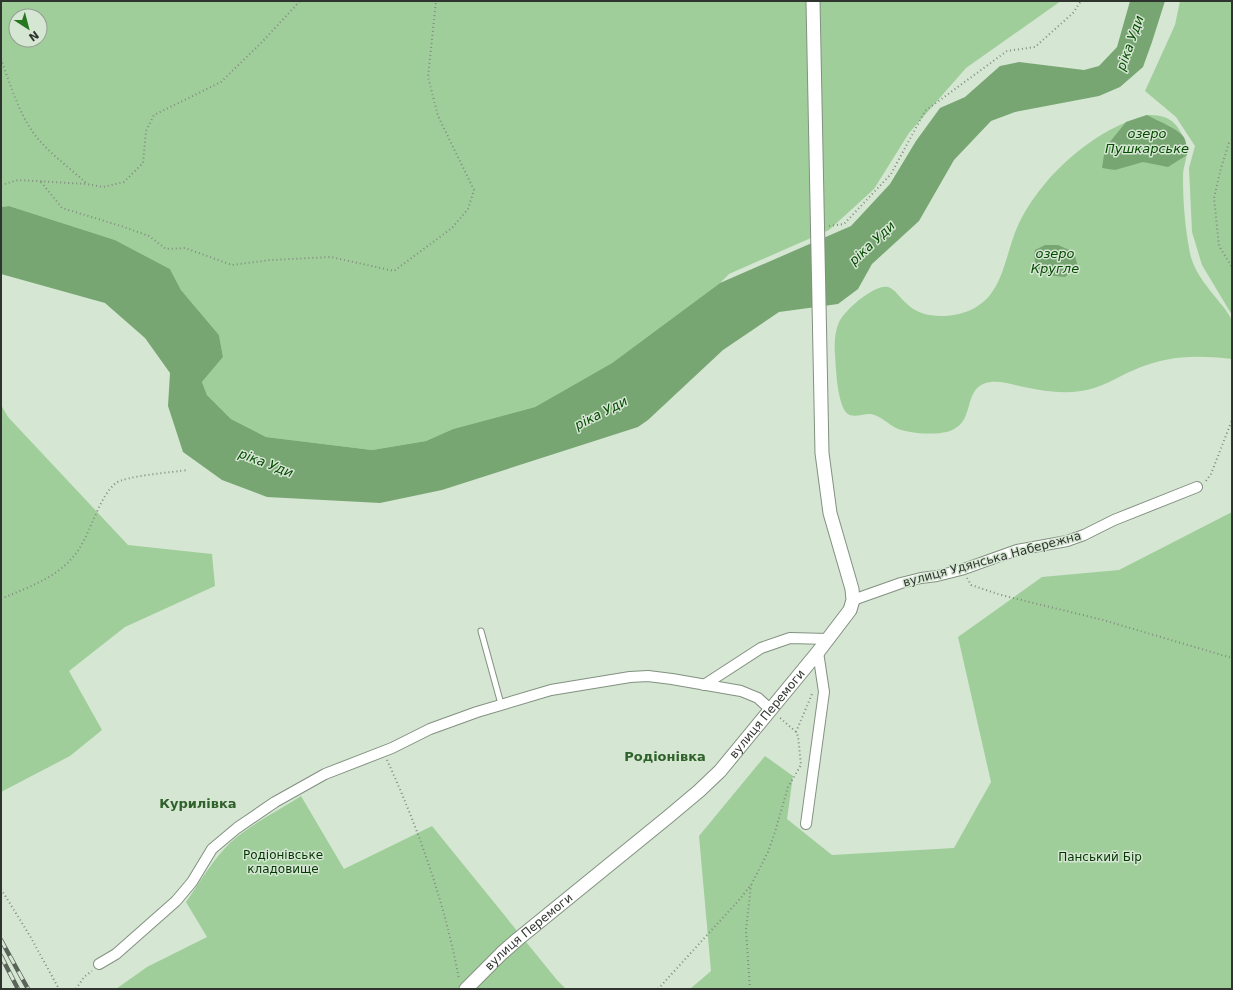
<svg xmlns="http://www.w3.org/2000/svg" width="1233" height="990" font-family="'DejaVu Sans',sans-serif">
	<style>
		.green { fill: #a0ce9b; fill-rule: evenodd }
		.water { fill: #78a673 }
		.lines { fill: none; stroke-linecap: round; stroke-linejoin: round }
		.service-casing { stroke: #829180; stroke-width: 7 }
		.minor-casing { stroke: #829180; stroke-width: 12 }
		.tertiary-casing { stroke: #829180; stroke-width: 15 }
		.path { stroke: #818c7f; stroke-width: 2; stroke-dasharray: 1 3; stroke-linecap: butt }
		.service { stroke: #fff; stroke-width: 5 }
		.minor { stroke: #fff; stroke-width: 10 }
		.tertiary { stroke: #fff; stroke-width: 13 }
		.rail-casing { stroke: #5b645a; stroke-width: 4.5 }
		.rail { stroke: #d5e6d3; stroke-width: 3; stroke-dasharray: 9; stroke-linecap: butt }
		.labels { text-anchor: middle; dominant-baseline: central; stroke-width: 3; stroke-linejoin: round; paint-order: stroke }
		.street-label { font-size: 12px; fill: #2f352e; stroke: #d5e6d3 }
		.park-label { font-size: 12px; fill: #043602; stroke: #d5e6d3 }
		.water-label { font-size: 13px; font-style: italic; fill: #064b02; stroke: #d5e6d3 }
		.neighbourhood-label { font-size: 13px; font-weight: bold; fill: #2f612a; stroke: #d5e6d3 }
	</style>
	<rect width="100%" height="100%" fill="#d5e6d3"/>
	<g class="green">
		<path d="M1,1H1061L966,68L909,133L874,189L829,230L729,274L720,283L612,363L535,407L453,429L426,441L372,450L266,437L231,419L207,395L202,382L223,357L219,335L181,290L170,269L115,240L9,206L1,207ZM16,16H40V40H16Z"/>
		<polygon points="1180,1 1232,1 1232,315 1202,265 1192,232 1189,168 1195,146 1176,117 1145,91 1175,25"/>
		<path d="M1147,115C1167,115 1176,120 1184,139C1191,154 1183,162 1183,177C1183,202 1185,228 1190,253C1194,274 1212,292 1225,309C1227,312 1230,316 1231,319C1233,325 1232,351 1232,359C1196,355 1168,355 1134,370C1117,377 1100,389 1081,391C1062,394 1043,391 1024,387C1014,385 1002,381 991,382C961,386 977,420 952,430C940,436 908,434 896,428C888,424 881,416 871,414C862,413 851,420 845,411C837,398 836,370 835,354C834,343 835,332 839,322C845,310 874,284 888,287C895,289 900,298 906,303C919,317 941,318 959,314C1007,302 1002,255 1021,219C1046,172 1095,129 1147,115Z"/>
		<polygon points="1,405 8,417 128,545 212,554 215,586 125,627 69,671 102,730 70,756 1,792"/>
		<polygon points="1232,512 1232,989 690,989 711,971 699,836 765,756 793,776 787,819 832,855 954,848 991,782 958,637 1042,577 1119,570"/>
		<path d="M301,796L344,869L432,826L557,980L566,989H116L147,967L207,937L186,902C200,882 213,859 231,842C250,825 279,810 301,796Z"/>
	</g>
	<g class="water">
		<polygon points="1130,1 1165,1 1152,42 1143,67 1120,87 1099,96 1015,112 991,121 954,160 919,221 872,264 858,289 838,304 779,312 723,350 648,420 638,427 442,490 380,503 267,497 222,480 183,452 168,406 170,373 145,338 105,303 1,274 1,207 9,206 115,240 170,269 181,290 219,335 223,357 202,382 207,395 231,419 266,437 372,450 426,441 453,429 535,407 612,363 720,283 851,226 890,184 916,141 940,108 965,97 1000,66 1019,62 1084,70 1099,66 1117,47"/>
		<path d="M1147,115C1156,120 1178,129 1183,136C1187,141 1187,150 1187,155L1168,167L1143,162L1115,170L1102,168L1105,148L1126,122Z"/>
		<path d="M1045,245H1058L1074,252L1078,267L1065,277C1059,276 1052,276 1046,274C1036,271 1033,259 1035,250Z"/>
	</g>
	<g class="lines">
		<g class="service-casing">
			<polyline id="service" points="481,631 501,704"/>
		</g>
		<g class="minor-casing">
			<g id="minor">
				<polyline points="853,600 901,583 921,578 937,576 961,570 1017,550 1067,541 1084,535 1114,520 1197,487"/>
				<polyline points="704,685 761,648 790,638 828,639"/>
				<polyline points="806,824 824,692 818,652"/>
				<polyline points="99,964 116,954 176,901 192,882 212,849 237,828 275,802 325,774 392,748 430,729 477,712 551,690 630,677 648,676 672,679 741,691 758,698 771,710"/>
			</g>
		</g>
		<g class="tertiary-casing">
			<g id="tertiary">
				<path id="s1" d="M466,989L502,953L518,939L668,817L699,791L720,771L818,652L850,610L853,600L852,589L830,513L822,453L813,1"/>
			</g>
		</g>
		<g class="path">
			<path d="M1,59C10,84 21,120 39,140C53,156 71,169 86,183"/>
			<polyline points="1232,140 1229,143 1221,168 1214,198 1219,246 1232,267"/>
			<polyline points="41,182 62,208 121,226 149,236 166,249 185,248 232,265 270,260 331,257 394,271 452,228 468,209 474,190 438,116 428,77 436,1"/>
			<polyline points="1,185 18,180 87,184 103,187 124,182 143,163 146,131 154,115 221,82 263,41 300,1"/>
			<polyline points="829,226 844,224 891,174 925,111 1007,51 1035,47 1073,13 1081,1"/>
			<polyline points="1206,481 1211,474 1232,420"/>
			<polyline points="967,578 971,585 1001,595 1103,620 1232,658"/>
			<path d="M1,599C30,586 61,577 79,549C91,531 100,495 116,483C125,476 174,472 188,470"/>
			<polyline points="796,732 812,694"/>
			<path d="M387,760C419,830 445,904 459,979"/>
			<polyline points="1,889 30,936 59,989"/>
			<polyline points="76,989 84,977 92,971"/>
			<polyline points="658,989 739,900 751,885 768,852 775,832 788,787 801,765 798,736 796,732 779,717"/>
			<polyline points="750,989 746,930 751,885"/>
		</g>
		<use href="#service" class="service"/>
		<use href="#minor" class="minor"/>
		<use href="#tertiary" class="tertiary"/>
		<g class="rail-casing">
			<g id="rail">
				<polyline points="1,940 28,989"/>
				<polyline points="1,956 18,989"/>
			</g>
		</g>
		<use href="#rail" class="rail"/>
	</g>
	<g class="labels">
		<g class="street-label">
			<text transform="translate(992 559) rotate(-15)">вулиця Удянська Набережна</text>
			<text stroke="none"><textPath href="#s1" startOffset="409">вулиця Перемоги</textPath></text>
			<text stroke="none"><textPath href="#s1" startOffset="85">вулиця Перемоги</textPath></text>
		</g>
		<g class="park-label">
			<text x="283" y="855">Родіонівське<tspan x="283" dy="14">кладовище</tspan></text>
			<text x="1100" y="857">Панський Бір</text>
		</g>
		<g class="water-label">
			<text transform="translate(1130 43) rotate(-70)">ріка Уди</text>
			<text x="1147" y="133">озеро<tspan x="1147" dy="15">Пушкарське</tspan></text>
			<text transform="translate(872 243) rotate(-43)">ріка Уди</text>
			<text x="1055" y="253">озеро<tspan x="1055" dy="15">Кругле</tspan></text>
			<text transform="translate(601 413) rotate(-27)">ріка Уди</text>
			<text transform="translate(266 463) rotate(21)">ріка Уди</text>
		</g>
		<g class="neighbourhood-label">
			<text x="665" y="756">Родіонівка</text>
			<text x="198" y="803">Курилівка</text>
		</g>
	</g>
	<rect width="1233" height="990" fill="none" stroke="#2f352e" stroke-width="4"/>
	<g transform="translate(28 28) rotate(144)"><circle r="19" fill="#d5e6d3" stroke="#939f91"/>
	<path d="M0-3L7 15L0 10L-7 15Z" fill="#267720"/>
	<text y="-6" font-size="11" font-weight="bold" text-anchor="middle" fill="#2f352e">N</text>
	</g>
</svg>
